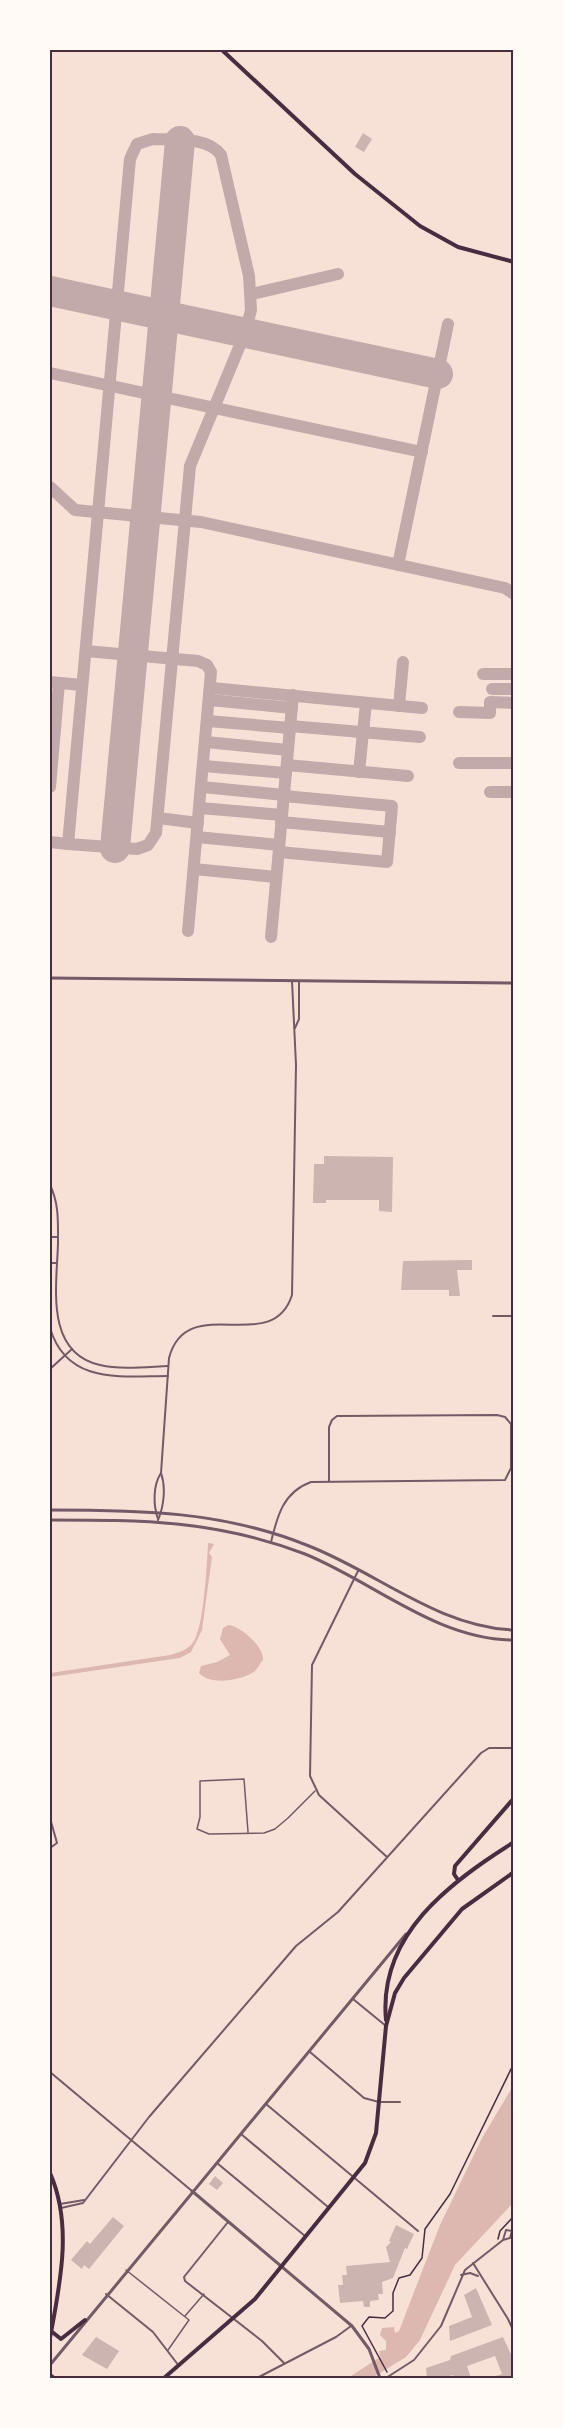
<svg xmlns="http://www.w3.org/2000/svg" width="563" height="2428" font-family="'Source Sans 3',sans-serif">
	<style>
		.water { fill: #dcb8b0 }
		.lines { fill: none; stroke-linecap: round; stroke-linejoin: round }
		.taxiway { stroke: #c3aaaa; stroke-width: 12 }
		.runway { stroke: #c3aaaa; stroke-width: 30 }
		.building { fill: #ccb4b1 }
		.path { stroke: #4a2c40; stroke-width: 1.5 }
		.service { stroke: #755966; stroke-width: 1.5 }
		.minor { stroke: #755966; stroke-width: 2 }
		.tertiary { stroke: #755966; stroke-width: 3 }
		.secondary { stroke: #4a2c40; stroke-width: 4 }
		.neatline { fill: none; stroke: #4a2c40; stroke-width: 2 }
	</style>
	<rect width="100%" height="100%" fill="#f7e1d7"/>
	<g class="water">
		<path d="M208,1543L214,1544L209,1553L212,1557L202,1630L191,1652L180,1658L50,1677V1673L170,1655C179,1652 189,1650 194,1641C204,1624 207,1564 208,1543Z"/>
		<path d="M228,1625C241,1626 264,1647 263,1660C259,1664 258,1670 252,1673C240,1680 211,1686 199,1673L201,1666L217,1662L230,1655L220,1639L223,1628Z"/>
		<polygon points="513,2086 513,2203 455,2265 420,2340 406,2357 372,2378 348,2378 380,2357 379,2351 386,2350 386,2341 380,2335 382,2328 394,2327 395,2333 399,2331 440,2225 482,2138"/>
	</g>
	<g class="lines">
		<g class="taxiway">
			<path d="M153,139C173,140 208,136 221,155L249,276L251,310L245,333L190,466L156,833L148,845L137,849L68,844L130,159L137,144Z"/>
			<polyline points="252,294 338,274"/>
			<polyline points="50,373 422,452"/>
			<polyline points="50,487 75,510 201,522 505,588 514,594"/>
			<polyline points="398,565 448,324"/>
			<polyline points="86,651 198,661 207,665 211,672 188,931"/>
			<polyline points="483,674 514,674"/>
			<polyline points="50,682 82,685"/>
			<polyline points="212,688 422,708"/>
			<polyline points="492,689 514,689"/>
			<polyline points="210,700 292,708"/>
			<polyline points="399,706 403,662"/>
			<polyline points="459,712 490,713 490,702 514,703"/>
			<polyline points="208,721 290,728"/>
			<polyline points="290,726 420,737"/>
			<polyline points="206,742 288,750"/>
			<polyline points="459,763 514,763"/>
			<polyline points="287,765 408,776"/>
			<polyline points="204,766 286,773"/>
			<polyline points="359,772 366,703"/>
			<polyline points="50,787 59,683"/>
			<polyline points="202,787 284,795"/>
			<polyline points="490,792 514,792"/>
			<polyline points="200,808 282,815"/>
			<polyline points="158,818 198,823"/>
			<polyline points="281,822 390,832"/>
			<polyline points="197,837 279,845"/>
			<polyline points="50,842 68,844"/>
			<polyline points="279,852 387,862 392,806 284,796"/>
			<polyline points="194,869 276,877"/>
			<polyline points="271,937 293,695"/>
		</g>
		<g class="runway">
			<polyline points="50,291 438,374"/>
			<polyline points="115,848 180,141"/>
		</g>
	</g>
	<g class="building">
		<polygon points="363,133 372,139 364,152 355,147"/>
		<polygon points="324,1156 393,1157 392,1212 379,1211 379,1200 326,1200 326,1203 313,1203 314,1164 324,1164"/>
		<polygon points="472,1260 472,1270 457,1270 460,1296 449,1296 449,1290 401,1290 403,1261"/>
		<polygon points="215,2176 223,2183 217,2190 209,2184"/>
		<polygon points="113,2217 124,2226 89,2269 84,2265 82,2269 71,2260 87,2241 90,2244"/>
		<polygon points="396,2225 414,2234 407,2249 405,2248 393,2278 382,2282 383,2294 378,2294 379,2300 370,2301 370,2307 364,2307 363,2301 340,2303 338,2285 343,2285 342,2275 347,2275 346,2266 390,2262 386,2247 391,2242 389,2241"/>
		<polygon points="476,2288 492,2325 450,2341 449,2326 472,2317 464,2295"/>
		<polygon points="96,2337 119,2351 107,2369 82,2355"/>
		<polygon points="503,2337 514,2361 514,2378 489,2378 502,2374 495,2356 467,2366 471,2378 455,2378 453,2375 444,2378 427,2378 426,2368 450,2360 451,2356"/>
	</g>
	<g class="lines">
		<g class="path">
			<polyline points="498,2239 500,2231 514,2216"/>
			<polyline points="387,2372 362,2326 369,2317 385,2318 393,2311 393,2293 399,2278 410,2275 422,2258 425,2229 450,2194 514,2063"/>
		</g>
		<g class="service">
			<polyline points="248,1832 244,1779 200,1781 200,1817 197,1829 209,1834 264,1833 275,1829 288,1818 315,1791"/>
			<polyline points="126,2270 189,2320 168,2350"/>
			<polyline points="185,2316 204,2294"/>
		</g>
		<g class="minor">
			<polyline points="295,1028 299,1019 299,981"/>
			<path d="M50,1185C59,1203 58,1222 58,1243C57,1285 44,1352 100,1365C121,1370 146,1367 168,1366"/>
			<polyline points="50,1237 58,1237"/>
			<polyline points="50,1263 57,1263"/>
			<polyline points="493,1316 514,1316"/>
			<path d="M50,1328C67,1385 121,1376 168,1376"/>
			<polyline points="50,1369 72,1349"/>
			<path d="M158,1519C153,1505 153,1485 161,1473"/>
			<path d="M158,1520C164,1506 166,1487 161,1473L169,1358C187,1290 272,1358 292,1295L296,1065L292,981"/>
			<path d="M271,1542C277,1517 283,1492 311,1482L505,1480L511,1468V1424L505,1417L497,1415L337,1416L332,1420L329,1427V1481"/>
			<polyline points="358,1571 312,1665 310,1776 319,1795 387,1857"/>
			<polyline points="50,1818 57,1843 50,1848"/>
			<polyline points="353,1999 386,2026"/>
			<polyline points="310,2052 364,2098 379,2102 400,2102"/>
			<polyline points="50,2072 192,2191"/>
			<polyline points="266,2104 418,2231"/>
			<polyline points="241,2134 328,2207"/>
			<polyline points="217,2163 305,2236"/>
			<polyline points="60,2204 84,2200"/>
			<polyline points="61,2208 83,2203 149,2117 296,1946 338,1912 481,1753 489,1748 514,1748"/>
			<polyline points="228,2222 184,2277 185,2281 262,2341 284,2363"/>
			<polyline points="473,2263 508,2319 514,2332"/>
			<polyline points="461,2275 470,2273 478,2276"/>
			<polyline points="106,2294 153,2332 179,2366"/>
			<polyline points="257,2378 336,2337 351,2326"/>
			<polyline points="386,2378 414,2360 441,2326 465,2270 503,2240 510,2238 512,2231 506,2230 503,2240"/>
		</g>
		<g class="tertiary">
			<polyline points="50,978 514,983"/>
			<path d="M50,1510C139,1510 224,1511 309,1546C378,1573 438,1627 514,1630"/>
			<path d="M50,1520C143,1520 216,1520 305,1554C374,1582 437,1640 514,1640"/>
			<polyline points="192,2191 352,2326 369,2349 380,2378"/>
			<polyline points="50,2365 406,1934"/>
		</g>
		<g class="secondary">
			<polyline points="222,50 355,174 420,226 458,247 514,262"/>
			<polyline points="458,1880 454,1874 455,1866 514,1798"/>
			<path d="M386,2020C378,1935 450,1882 514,1842"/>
			<path d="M50,2173C73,2225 60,2284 50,2338"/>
			<polyline points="51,2331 61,2339 85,2320"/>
			<polyline points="50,2375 54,2378"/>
			<polyline points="164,2378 255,2299 365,2163 376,2133 386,2026 395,1993 404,1978 462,1909 514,1872"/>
		</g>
	</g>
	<rect width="563" height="2428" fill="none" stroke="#fffaf5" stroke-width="102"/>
	<rect x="51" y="51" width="461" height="2326" class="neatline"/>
</svg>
